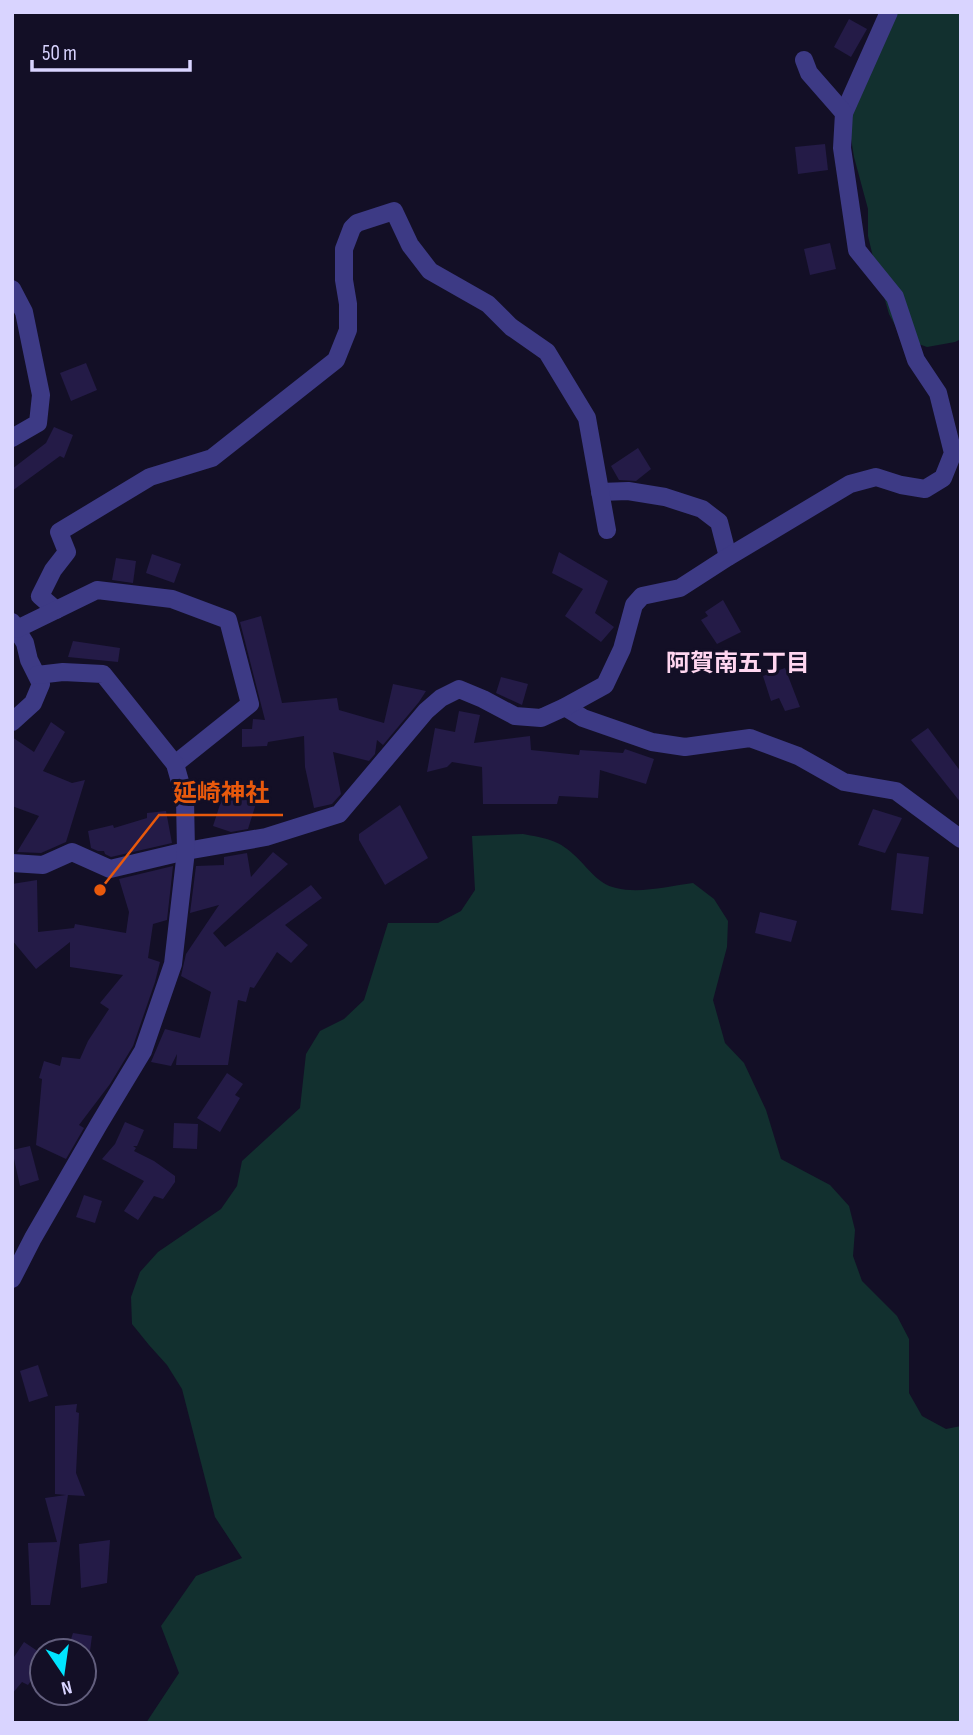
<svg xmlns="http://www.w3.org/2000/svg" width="973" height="1735" font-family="'Sofia Sans Condensed','Noto Sans JP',sans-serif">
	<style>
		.green { fill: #12302f }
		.building { fill: #241b47 }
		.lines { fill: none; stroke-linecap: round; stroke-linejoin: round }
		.minor { stroke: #3d3a85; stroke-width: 18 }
		.labels { text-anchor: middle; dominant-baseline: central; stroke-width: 6; stroke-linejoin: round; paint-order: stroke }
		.neighbourhood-label { font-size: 24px; font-weight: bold; fill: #ffd6f0; stroke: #130f26 }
		.leader { fill: none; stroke: #e8590c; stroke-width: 2.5 }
		.callout-dot { fill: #e8590c; stroke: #130f26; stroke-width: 2.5 }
		.callout-label { font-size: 24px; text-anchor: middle; font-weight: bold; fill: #e8590c; stroke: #130f26; stroke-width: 6; stroke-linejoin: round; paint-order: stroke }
	</style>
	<rect width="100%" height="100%" fill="#130f26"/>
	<g class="green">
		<polygon points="897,12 961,12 961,339 955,342 927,347 902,338 889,314 874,261 868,236 868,209 854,157 850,132 853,105"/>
		<path d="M523,834C544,838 557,839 573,854C587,866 597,884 616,888C640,894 669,886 693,883L714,899L728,921L727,947L713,1000L725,1043L744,1063L766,1110L781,1159L830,1185L849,1206L855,1230L853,1256L862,1281L897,1316L909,1339V1393L922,1416L946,1429L961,1426V1723H146L179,1673L161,1626L196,1576L242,1558L215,1517L182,1389L167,1365L149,1345L132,1324L131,1297L140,1272L158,1252L221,1209L237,1186L242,1161L300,1108L306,1054L320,1031L344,1019L364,1000L388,923H438L461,911L475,890L472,836Z"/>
	</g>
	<g class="building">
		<polygon points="849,19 867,29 851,57 834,47"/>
		<polygon points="825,144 828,170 798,174 795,147"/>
		<polygon points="830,243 836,269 810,275 804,249"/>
		<polygon points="86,363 97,390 71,401 60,373"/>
		<polygon points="54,427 73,435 64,458 60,456 12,491 12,469 46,443"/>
		<polygon points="638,448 651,469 636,481 619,480 611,466"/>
		<polygon points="559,552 608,581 595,613 614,627 601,642 565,616 583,589 552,573"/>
		<polygon points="152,554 181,564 174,583 146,573"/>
		<polygon points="116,558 136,561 133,583 112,580"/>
		<polygon points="723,600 741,632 717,644 701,620 708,616 705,612"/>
		<polygon points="261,616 282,703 337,698 339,710 384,723 393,684 426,691 419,702 383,745 377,740 375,754 369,761 333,752 341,794 332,804 314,808 305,767 304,736 268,742 267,746 242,747 242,729 252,729 253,719 265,720 240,622"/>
		<polygon points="73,641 120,648 118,662 68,657"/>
		<polygon points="785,668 800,707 785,711 779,698 771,701 763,676"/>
		<polygon points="501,677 528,684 522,705 496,693"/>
		<polygon points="459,711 480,715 474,743 530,736 531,750 579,755 580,750 623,753 625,749 654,759 646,784 600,770 598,798 559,796 557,804 483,804 482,767 452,762 447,767 427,772 435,728 455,732"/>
		<polygon points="51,722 65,732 43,771 72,783 85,780 66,842 41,853 17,852 39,816 12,806 12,737 34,752"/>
		<polygon points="928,728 961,772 961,803 911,740"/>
		<polygon points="226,786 258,797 248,829 231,832 213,826"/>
		<polygon points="400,805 428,858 385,885 359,840 359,834"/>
		<polygon points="873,809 902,818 885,853 858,845"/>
		<polygon points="166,811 172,843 111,857 105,854 104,851 98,851 91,848 88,831 113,825 114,828 147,818 147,813"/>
		<polygon points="273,852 288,864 213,933 225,947 311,885 322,898 285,925 308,945 291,963 277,952 254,988 250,987 246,1002 238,1000 228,1065 176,1065 177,1054 171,1066 151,1062 165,1029 200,1038 211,992 181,976 186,954 219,905 190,913 196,866 224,865 224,857 247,853 251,877"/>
		<polygon points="897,853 929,857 923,914 891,910"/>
		<polygon points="173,866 167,920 153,924 148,958 160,962 155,982 133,1046 110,1084 79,1125 84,1128 66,1159 36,1145 42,1079 39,1078 44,1061 60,1066 62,1057 80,1059 88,1041 109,1009 100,1003 123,975 70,967 70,942 36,969 12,940 12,884 37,880 38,932 74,928 75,924 126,933 129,912 119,879"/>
		<polygon points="760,912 797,921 791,942 755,933"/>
		<polygon points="227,1073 243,1084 235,1095 240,1098 220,1132 197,1118"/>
		<polygon points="125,1122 144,1130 137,1146 133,1146 136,1148 134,1151 154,1161 175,1176 175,1182 163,1199 154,1196 138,1220 124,1211 144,1181 102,1159 115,1144"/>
		<polygon points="174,1123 198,1124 197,1149 173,1148"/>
		<polygon points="30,1146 39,1180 20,1186 12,1150"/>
		<polygon points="84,1195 102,1201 95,1223 76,1217"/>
		<polygon points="38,1365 48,1396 29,1402 20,1371"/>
		<polygon points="77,1404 76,1412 79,1413 76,1473 85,1496 68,1495 50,1605 31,1605 28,1543 57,1542 45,1498 66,1495 55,1494 55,1406"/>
		<polygon points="110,1540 107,1583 81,1588 79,1544"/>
		<polygon points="73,1633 92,1636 90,1651 67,1651"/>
		<polygon points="24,1642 42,1654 42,1665 28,1685 22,1682 12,1694 12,1660"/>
	</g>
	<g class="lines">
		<g class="minor">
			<polyline points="844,113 889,12"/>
			<polyline points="12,289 24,312 41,395 38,423 12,438"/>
			<polyline points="600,492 628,491 665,497 702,509 719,522 728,557"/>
			<polyline points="56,610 40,596 53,570 67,552 59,532 150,477 212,458 336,360 348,330 348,304 344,280 344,249 352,228 357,223 394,211 410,245 430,271 488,304 511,327 547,352 587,418 607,530"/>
			<polyline points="12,622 25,643 29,660 41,684 33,703 12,722"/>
			<polyline points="17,629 97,590 172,599 228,620 250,704 175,764"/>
			<polyline points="565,707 583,718 652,742 685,747 750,738 798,756 844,782 896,791 961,839"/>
			<polyline points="12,863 43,865 72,852 110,869 186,851 266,837 339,814 426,711 441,698 459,689 483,699 515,716 541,718 565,707 605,685 622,649 634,605 642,596 680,588 728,557 850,484 876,477 901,485 925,489 943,478 953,453 938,393 916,360 895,297 857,250 842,148 844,113 809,73 804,60"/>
			<polyline points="12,1279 33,1238 99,1124 143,1051 173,964 186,851 185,799 175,764 103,674 63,672 37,675"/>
		</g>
	</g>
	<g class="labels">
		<g class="neighbourhood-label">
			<text x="738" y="663">阿賀南五丁目</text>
		</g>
	</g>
	<path class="leader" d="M100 890L159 815H283"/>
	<circle class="callout-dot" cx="100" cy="890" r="7"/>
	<g class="callout-label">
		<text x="221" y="801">延崎神社</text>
	</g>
	<rect width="973" height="1735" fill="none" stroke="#d9d4ff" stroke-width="28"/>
	<g transform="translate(63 1672) rotate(167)"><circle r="33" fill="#130f26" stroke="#625e7d" stroke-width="2"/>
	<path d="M0-5L12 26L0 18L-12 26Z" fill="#00e5ff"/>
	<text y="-10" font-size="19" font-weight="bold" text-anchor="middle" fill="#d9d4ff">N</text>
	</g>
	<path d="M32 60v10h158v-10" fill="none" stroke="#d9d4ff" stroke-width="3.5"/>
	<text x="42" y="60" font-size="21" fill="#d9d4ff" stroke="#130f26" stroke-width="5" paint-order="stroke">50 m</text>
</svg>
